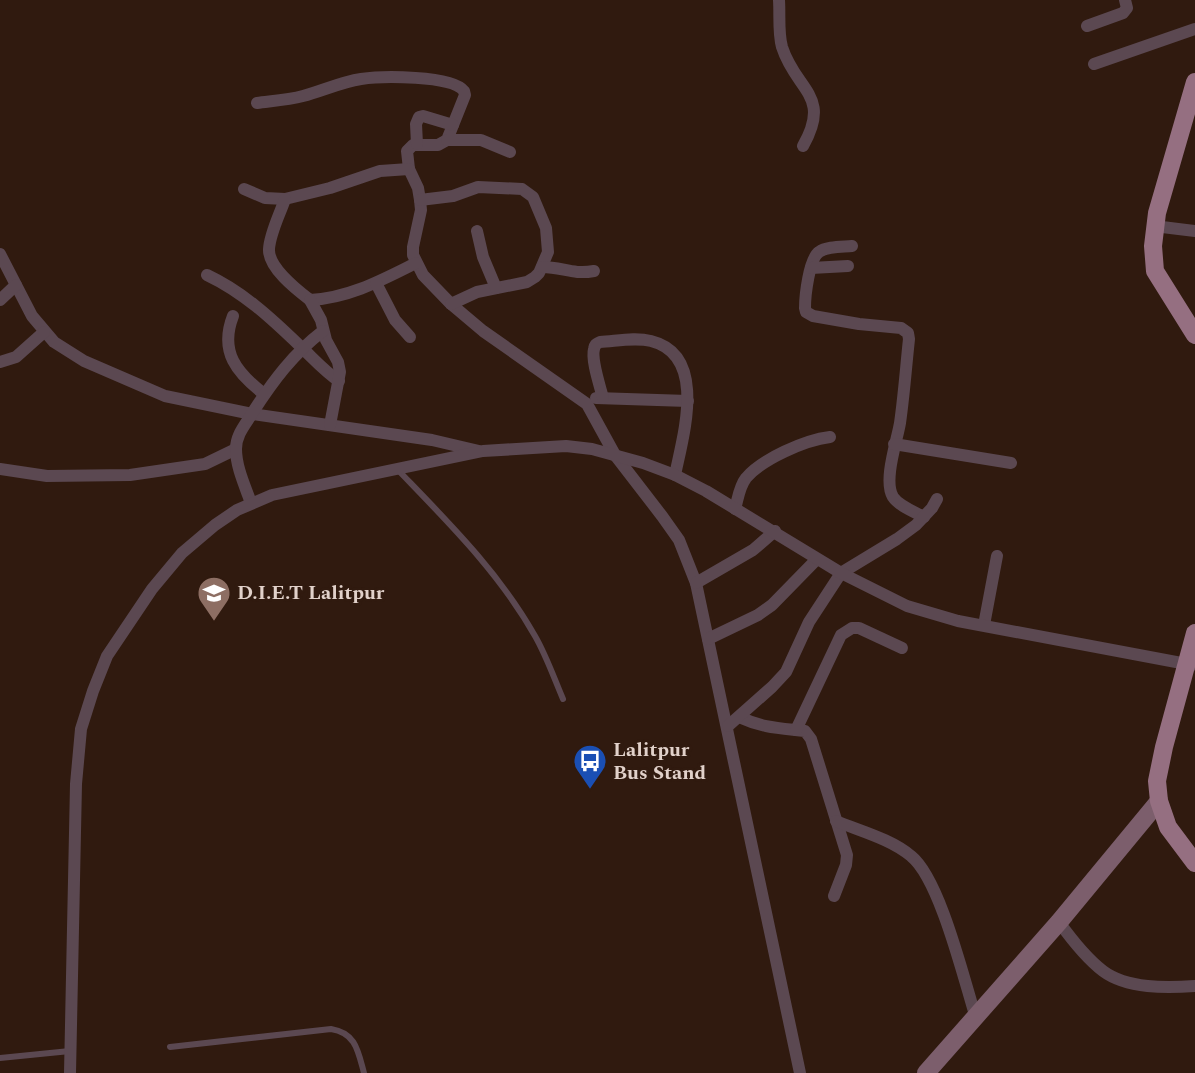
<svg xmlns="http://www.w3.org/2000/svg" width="1195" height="1073" font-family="Spectral,serif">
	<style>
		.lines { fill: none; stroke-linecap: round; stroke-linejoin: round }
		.lane { stroke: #5b4851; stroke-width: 6 }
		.street { stroke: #5b4851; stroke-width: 12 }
		.secondary { stroke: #7c5e6c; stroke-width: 18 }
		.primary { stroke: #956f81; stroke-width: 18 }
		.labels { text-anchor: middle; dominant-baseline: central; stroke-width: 6; stroke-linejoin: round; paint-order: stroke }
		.poi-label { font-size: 20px; font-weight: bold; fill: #e1d1ca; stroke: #301a0f; text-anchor: start }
	</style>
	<rect width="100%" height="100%" fill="#301a0f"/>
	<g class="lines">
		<g class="lane">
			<path d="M397,469C447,521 499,572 535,636C546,655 554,678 563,699"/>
			<path d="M170,1047L331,1029C356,1033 358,1051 364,1073"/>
			<polyline points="0,1058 70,1051"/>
		</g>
		<g class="street">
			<path d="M779,0C780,15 778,33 782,47C796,91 832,95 803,146"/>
			<polyline points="1087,26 1123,13 1127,8 1125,0"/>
			<polyline points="1094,64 1195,29"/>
			<path d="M257,103C272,101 288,100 303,96C322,91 341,82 361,79C381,76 452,75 464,91L465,95L447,140L438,145H413L407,151L409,169L418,188L420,200L421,210L413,247V255L423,275L451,304L483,331L587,404L615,455L662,516L679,540L696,583L800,1073"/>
			<polyline points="447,140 481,140 510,152"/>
			<polyline points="417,144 416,124 419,117 423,116 453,125"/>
			<polyline points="244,189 265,198 285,199 330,188 380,171 409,169"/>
			<path d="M285,199C280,214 270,233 269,249C268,268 297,290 310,300C349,298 382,280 416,263"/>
			<polyline points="420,200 453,196 478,187 522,189 533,197 546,228 548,252 539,273 535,277 527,282 477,292 451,304"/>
			<polyline points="1154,226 1195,231"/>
			<polyline points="477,231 483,257 496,288"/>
			<path d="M852,246C843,247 827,246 819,252C809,259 805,296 805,308L806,312L813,316L859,324L901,328L908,333L909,339C906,367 904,395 900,423C897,441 883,481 893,497C899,506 915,512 924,517"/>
			<polyline points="0,254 32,316 54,342 84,361 165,396 252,414 432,440 479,451"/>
			<path d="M542,267C563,267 572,275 594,271"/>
			<polyline points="811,268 848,266"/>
			<path d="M207,275C243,292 271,318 300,346C313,358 324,371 339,381"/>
			<polyline points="376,283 395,320 410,337"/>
			<polyline points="0,300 16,285"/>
			<polyline points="310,300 321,320 326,340 338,362 340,372 330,425"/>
			<path d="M233,316C219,352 237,373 264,394"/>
			<polyline points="0,362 16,357 44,332"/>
			<polyline points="596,398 688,401"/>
			<path d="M603,398C600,386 591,360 594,349C595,344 596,344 600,342C617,341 635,337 651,341C708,355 683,436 675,475"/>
			<polyline points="894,444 1011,463"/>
			<polyline points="0,469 47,476 130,475 205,464 236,449"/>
			<path d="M251,503C245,486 236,467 236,449C236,434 246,424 253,412C273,381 293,354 323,331"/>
			<path d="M735,509C738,499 739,487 746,478C762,459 805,440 830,437"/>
			<polyline points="696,583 753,550 775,531"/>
			<polyline points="984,625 997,556"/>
			<polyline points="708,639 758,615 772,605 817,559"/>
			<path d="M739,717C763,728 779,728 805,731L811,739L847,855L846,865L834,896"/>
			<polyline points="728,726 772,687 786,672 809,622 841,573 897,539 916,525 932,508 937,499"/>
			<polyline points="796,730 841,635 852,628 859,628 902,648"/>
			<path d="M836,821C860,831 891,839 911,856C940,879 964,980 976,1018"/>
			<path d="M1059,922C1072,940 1086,958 1103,971C1127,989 1167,988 1195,986"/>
			<polyline points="70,1073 76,784 81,729 93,691 107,656 152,589 182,553 215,525 237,510 272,495 483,451 566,446 592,449 643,463 675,475 706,491 841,573 907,606 958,621 1192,665"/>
		</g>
		<polyline class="secondary" points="926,1073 1059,922 1159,801"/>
		<g class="primary">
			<polyline points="1195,82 1157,213 1153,246 1155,271 1195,335"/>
			<polyline points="1195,633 1164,747 1157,781 1159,801 1168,827 1195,863"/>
		</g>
	</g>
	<defs>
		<g id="university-pin" transform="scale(1.725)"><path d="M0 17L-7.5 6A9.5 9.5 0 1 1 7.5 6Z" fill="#8d6e63" stroke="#301a0f"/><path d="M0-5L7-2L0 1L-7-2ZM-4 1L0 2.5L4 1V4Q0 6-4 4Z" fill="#fff"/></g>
		<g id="bus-pin" transform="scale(1.725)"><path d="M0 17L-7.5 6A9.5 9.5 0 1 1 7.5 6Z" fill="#1a4fb4" stroke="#301a0f"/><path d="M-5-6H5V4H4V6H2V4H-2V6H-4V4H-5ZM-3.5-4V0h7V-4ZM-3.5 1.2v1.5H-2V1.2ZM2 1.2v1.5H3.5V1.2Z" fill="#fff"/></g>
	</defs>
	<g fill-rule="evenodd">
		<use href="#university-pin" x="214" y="593"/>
		<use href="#bus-pin" x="590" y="761"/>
	</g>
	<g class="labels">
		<g class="poi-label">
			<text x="237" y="593">D.I.E.T Lalitpur</text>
			<text x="613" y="750">Lalitpur<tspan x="613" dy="23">Bus Stand</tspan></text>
		</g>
	</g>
</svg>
